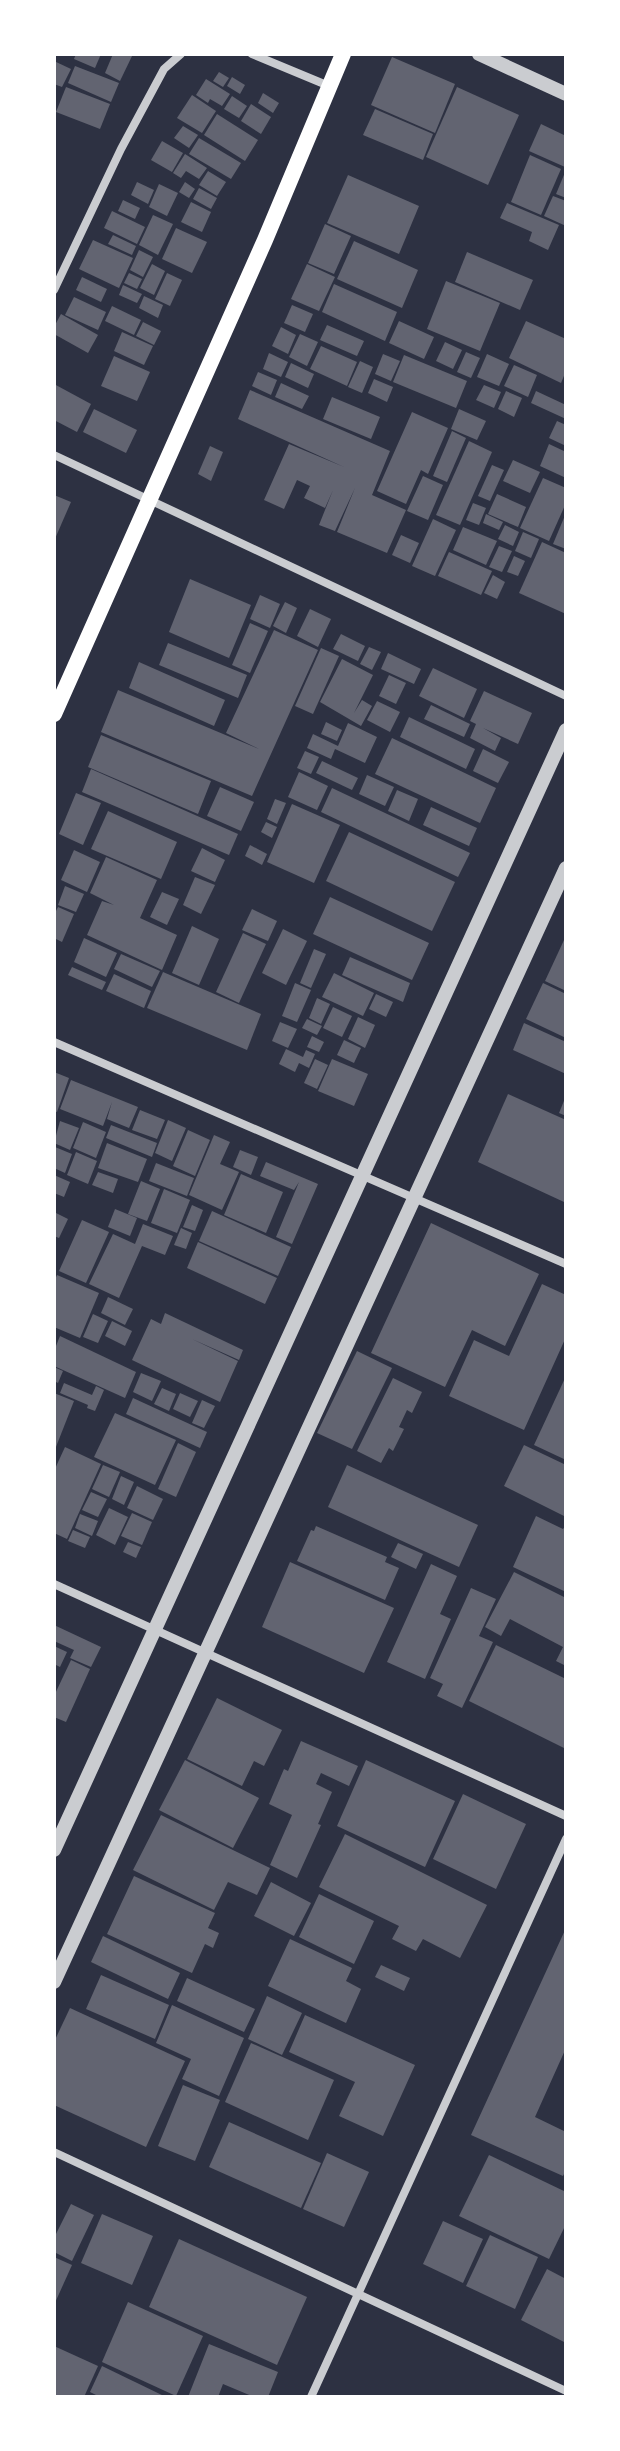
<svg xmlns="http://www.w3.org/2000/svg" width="620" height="2451" font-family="Inter,sans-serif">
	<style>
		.building { fill: #626471 }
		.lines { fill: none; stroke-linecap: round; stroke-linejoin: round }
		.minor { stroke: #caccd0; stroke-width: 8 }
		.tertiary { stroke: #caccd0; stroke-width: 14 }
		.secondary { stroke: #fff; stroke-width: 16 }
	</style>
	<rect width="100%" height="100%" fill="#2d3142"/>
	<g class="building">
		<polygon points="76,54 101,54 95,68 74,59"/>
		<polygon points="113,54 133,54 120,81 105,73"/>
		<polygon points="392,57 455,84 435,133 371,105"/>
		<polygon points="54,61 71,69 62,87 54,84"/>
		<polygon points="75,66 119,83 111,102 68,83"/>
		<polygon points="219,72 229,78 223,87 213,81"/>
		<polygon points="232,77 245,85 240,94 227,86"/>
		<polygon points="206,79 230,94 222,106 210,99 208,103 196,95"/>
		<polygon points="66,87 110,104 100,129 56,112"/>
		<polygon points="457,87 519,115 488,185 426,157"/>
		<polygon points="263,93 279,103 273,113 258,103"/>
		<polygon points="192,95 216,111 202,133 177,118"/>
		<polygon points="232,96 247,106 239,118 224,109"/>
		<polygon points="251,104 271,117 261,134 241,121"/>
		<polygon points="375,109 433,134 423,160 363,135"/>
		<polygon points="217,114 258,140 245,161 204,135"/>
		<polygon points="541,124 566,136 565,167 529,151"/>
		<polygon points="183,126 198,135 189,148 174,138"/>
		<polygon points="199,138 241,163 231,179 189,154"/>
		<polygon points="162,141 183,153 172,172 151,160"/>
		<polygon points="185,154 207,168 199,179 186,171 181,178 173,173"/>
		<polygon points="530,155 561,169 541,215 511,202"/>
		<polygon points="566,170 566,198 556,194"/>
		<polygon points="208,171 226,182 217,196 199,185"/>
		<polygon points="348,175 419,206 399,254 327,223"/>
		<polygon points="137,182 154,190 148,204 131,195"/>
		<polygon points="185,182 195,189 189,198 179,192"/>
		<polygon points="159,184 178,193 167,216 149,207"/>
		<polygon points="199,188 217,198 211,209 193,199"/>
		<polygon points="553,196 566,201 566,226 544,216"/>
		<polygon points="123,200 140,208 135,219 118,211"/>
		<polygon points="191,202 211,212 202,232 181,222"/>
		<polygon points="507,203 559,225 548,250 529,241 532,232 500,218"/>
		<polygon points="112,211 145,227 137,244 104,228"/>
		<polygon points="153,215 173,224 158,255 139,245"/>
		<polygon points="325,224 351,236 334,274 308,263"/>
		<polygon points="176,228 207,242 192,273 162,259"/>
		<polygon points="113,235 136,246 132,255 108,244"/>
		<polygon points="93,240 133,258 119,288 79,269"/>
		<polygon points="354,241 418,270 402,308 337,279"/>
		<polygon points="139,250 153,257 143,277 130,270"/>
		<polygon points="467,252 533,280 520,310 455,282"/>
		<polygon points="152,264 165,271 154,295 140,288"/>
		<polygon points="307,264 335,277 319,311 291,299"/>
		<polygon points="129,273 142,279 137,289 124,283"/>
		<polygon points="167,273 182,280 170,306 155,299"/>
		<polygon points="82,277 107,289 101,302 76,290"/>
		<polygon points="446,281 500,303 480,351 427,329"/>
		<polygon points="334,284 397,312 385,341 322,312"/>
		<polygon points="123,285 142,294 137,303 119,295"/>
		<polygon points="144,296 163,305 158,318 139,308"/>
		<polygon points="74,297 106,312 98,330 65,315"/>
		<polygon points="292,305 313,314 305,332 284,323"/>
		<polygon points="112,306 141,320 134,335 105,321"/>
		<polygon points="61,314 98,335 88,353 54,334 54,327"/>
		<polygon points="399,321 434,337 424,359 389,343"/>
		<polygon points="526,321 566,339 566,371 561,383 509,358"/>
		<polygon points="143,322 161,331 154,345 136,336"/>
		<polygon points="327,325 364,341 357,356 320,340"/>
		<polygon points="281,327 296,335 288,354 272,346"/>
		<polygon points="122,332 153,346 144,365 114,351"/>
		<polygon points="300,334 318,342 307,366 289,357"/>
		<polygon points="445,342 462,350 453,369 436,361"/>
		<polygon points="321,346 357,362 347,386 310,369"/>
		<polygon points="466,352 480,358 471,378 457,372"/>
		<polygon points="269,353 288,362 281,377 263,369"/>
		<polygon points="383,354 400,361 391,381 375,374"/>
		<polygon points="487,354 509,364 499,386 477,377"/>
		<polygon points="404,355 467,381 456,408 393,382"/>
		<polygon points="114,356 150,372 137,401 101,386"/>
		<polygon points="360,361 373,367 362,393 348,387"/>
		<polygon points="291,363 314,374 308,388 285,377"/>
		<polygon points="514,365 537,375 528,397 504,386"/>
		<polygon points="258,372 277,380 271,395 252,386"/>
		<polygon points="374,379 393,387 387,402 368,393"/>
		<polygon points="281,383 309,396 302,409 275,397"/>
		<polygon points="54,384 91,404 77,432 54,420"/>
		<polygon points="484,385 501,392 494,408 476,400"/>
		<polygon points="250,390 390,451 372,495 406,510 387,553 337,532 355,488 335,531 319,525 333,490 325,508 304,498 310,486 297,480 284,509 264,500 289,444 344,467 238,419"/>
		<polygon points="506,391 522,398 514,417 498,409"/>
		<polygon points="536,391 566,405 566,419 531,403"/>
		<polygon points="332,397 380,417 371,439 323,419"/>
		<polygon points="94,409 137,430 126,453 83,432"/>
		<polygon points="459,409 486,421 477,440 451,429"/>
		<polygon points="412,412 448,428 428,474 421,470 406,504 377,491"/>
		<polygon points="557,421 566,425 566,446 549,438"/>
		<polygon points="452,431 466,438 447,482 433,476"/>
		<polygon points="469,441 492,452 460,525 436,515"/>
		<polygon points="549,444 566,452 566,478 540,466"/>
		<polygon points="210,446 223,452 211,481 198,474"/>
		<polygon points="513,460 540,472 530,493 503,481"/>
		<polygon points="492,465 504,470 490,501 478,496"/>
		<polygon points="423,476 443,485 428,520 407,511"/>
		<polygon points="543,478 566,488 566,503 549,541 520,528"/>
		<polygon points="497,494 526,507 518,527 488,514"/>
		<polygon points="54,495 71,502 54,541"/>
		<polygon points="473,503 486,508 479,525 466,520"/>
		<polygon points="566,513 566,549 553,544"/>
		<polygon points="486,514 503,522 499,530 483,523"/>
		<polygon points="433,519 456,530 435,576 412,566"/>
		<polygon points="505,525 519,532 513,546 498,539"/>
		<polygon points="463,527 497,541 486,565 453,550"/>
		<polygon points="523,532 539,539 531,558 515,551"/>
		<polygon points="401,535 419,543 410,563 392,555"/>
		<polygon points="542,542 566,553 566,614 519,593"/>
		<polygon points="499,546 512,551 502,572 489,567"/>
		<polygon points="449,552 492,571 481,595 438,576"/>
		<polygon points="514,556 525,561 518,576 507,572"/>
		<polygon points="493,575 505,582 497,599 484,593"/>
		<polygon points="190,579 251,605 229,658 169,632"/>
		<polygon points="260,595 280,604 270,628 250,619"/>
		<polygon points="285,602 297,608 286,633 273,626"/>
		<polygon points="310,609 331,619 318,647 297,636"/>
		<polygon points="250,623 268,631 250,673 232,665"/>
		<polygon points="274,630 318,650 252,796 101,732 118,690 259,749 226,733"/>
		<polygon points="341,634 365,646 358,661 333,649"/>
		<polygon points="168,643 247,675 238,698 159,665"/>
		<polygon points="369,647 381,652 372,670 360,664"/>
		<polygon points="321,648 339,656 313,714 295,706"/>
		<polygon points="388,653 421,669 414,684 381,669"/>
		<polygon points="342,659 373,675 354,713 362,700 372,706 361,726 320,702"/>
		<polygon points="139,662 225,700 214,726 129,688"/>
		<polygon points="433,668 477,689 464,718 419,696"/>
		<polygon points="389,675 406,683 396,704 379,696"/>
		<polygon points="484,691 532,713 518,744 483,728 501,738 495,751 470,738 476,724 470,721"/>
		<polygon points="377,701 400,712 390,732 367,720"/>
		<polygon points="431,705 470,724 464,737 424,719"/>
		<polygon points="409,717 475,749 466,769 400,737"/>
		<polygon points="326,722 342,730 337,741 321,734"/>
		<polygon points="348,723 377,737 365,763 335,749 331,759 307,748 313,734 338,746"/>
		<polygon points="101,735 211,781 198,814 88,767"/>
		<polygon points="392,738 496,788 480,823 375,774"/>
		<polygon points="483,749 509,762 498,783 473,771"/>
		<polygon points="305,751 319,757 311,774 297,768"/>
		<polygon points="322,761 358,778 352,790 316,773"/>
		<polygon points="91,769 238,834 229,855 82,792"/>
		<polygon points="299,772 328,786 317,810 288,797"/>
		<polygon points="367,775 394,787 385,806 359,794"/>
		<polygon points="220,787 254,802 241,831 207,816"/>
		<polygon points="332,788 470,853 458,877 321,812"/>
		<polygon points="397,790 418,799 409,821 388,811"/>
		<polygon points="76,793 101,803 83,845 59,834"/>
		<polygon points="275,799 286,803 277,824 267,819"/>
		<polygon points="292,804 340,825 314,883 267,862"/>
		<polygon points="431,807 477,828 469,846 423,825"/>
		<polygon points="108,811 177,842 161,879 91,849"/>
		<polygon points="266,822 277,827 272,838 261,832"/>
		<polygon points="349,832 455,882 432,931 326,881"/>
		<polygon points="250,845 267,854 262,865 245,856"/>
		<polygon points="202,848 225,860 215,882 191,871"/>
		<polygon points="74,850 100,862 87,892 61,880"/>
		<polygon points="106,857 157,880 140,918 177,935 162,970 87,935 102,901 114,905 90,893"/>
		<polygon points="195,877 215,885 201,914 183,905"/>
		<polygon points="65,886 84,894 76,912 58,905"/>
		<polygon points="162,892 179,899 167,925 150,917"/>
		<polygon points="330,897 429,943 412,980 313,934"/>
		<polygon points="58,907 74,914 62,942 54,938 54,915"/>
		<polygon points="252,909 277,921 268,941 242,930"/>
		<polygon points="192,926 219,939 199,985 172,973"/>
		<polygon points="283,929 307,941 286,985 262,973"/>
		<polygon points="243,933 266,944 239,1003 216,992"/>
		<polygon points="84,938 117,953 106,977 74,962"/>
		<polygon points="564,940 566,941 566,991 545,981"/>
		<polygon points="314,949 326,954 311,988 300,983"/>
		<polygon points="121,954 160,971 152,987 114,969"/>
		<polygon points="350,957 410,983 403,1002 342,975"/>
		<polygon points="72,967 106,982 102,990 68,975"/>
		<polygon points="163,972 261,1014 247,1050 147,1008"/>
		<polygon points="334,973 374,993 363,1016 322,997"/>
		<polygon points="114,974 151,991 144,1008 106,991"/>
		<polygon points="295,983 311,990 297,1022 282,1016"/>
		<polygon points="543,983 566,994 566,1038 526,1019"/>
		<polygon points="376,994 393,1002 386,1017 369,1009"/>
		<polygon points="317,998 330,1004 321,1024 309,1018"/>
		<polygon points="333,1007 352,1016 342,1037 323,1028"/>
		<polygon points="358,1017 375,1025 365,1048 348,1039"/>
		<polygon points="307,1019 322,1026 317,1035 302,1028"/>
		<polygon points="280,1022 297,1029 288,1048 272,1041"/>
		<polygon points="524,1023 566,1042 566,1074 513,1050"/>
		<polygon points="312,1036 324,1042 319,1052 307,1047"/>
		<polygon points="344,1040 361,1048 354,1063 337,1055"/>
		<polygon points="286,1049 303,1057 306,1050 315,1054 309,1068 299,1063 295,1072 279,1064"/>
		<polygon points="315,1059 328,1065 317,1089 304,1083"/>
		<polygon points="332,1059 368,1074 354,1106 318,1091"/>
		<polygon points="54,1072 69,1078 57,1112 54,1111"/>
		<polygon points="71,1080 138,1107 129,1128 107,1119 112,1102 103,1126 60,1109"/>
		<polygon points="508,1094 566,1120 564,1202 478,1162"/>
		<polygon points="566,1096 566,1116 559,1113"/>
		<polygon points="140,1110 165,1120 157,1139 132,1130"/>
		<polygon points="168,1120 186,1128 172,1161 155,1153"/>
		<polygon points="60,1121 79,1128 70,1150 54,1143"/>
		<polygon points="83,1122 106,1132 96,1158 73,1148"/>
		<polygon points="111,1125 157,1143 152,1157 106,1138"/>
		<polygon points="188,1130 210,1140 195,1176 173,1166"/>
		<polygon points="214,1135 230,1142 220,1164 239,1172 222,1210 189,1195"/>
		<polygon points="107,1143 147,1159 138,1182 98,1168"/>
		<polygon points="55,1147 72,1154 65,1173 54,1168"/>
		<polygon points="240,1150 258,1157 251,1175 233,1167"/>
		<polygon points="76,1152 97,1161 88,1184 67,1175"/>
		<polygon points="266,1162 318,1184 292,1244 276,1237 299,1182 294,1190 260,1176"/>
		<polygon points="156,1163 194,1178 187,1196 149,1181"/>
		<polygon points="98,1172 118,1179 113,1193 92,1185"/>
		<polygon points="241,1174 283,1192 266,1233 224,1215"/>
		<polygon points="54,1175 70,1182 64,1197 54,1193"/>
		<polygon points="141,1181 160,1189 147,1221 128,1214"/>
		<polygon points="164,1189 190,1200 177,1233 151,1223"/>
		<polygon points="192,1205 203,1210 195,1231 183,1227"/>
		<polygon points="115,1209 137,1218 130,1236 108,1227"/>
		<polygon points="212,1211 291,1247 278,1276 199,1241"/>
		<polygon points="54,1212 68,1219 59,1238 54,1236"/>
		<polygon points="82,1220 109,1232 86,1283 59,1271"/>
		<polygon points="431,1223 539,1274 505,1346 472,1330 445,1387 371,1353"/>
		<polygon points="143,1224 173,1236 165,1255 142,1246 119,1298 89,1284 113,1234 135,1244"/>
		<polygon points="181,1228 192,1233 186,1249 174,1245"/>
		<polygon points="198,1242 277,1278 265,1304 187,1268"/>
		<polygon points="57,1275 99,1293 80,1338 54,1327 54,1282"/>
		<polygon points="542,1284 566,1295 566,1337 524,1430 449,1396 474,1340 509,1356"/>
		<polygon points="108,1297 133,1309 125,1325 101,1313"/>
		<polygon points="165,1313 243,1350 239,1360 192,1339 238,1361 220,1402 132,1360 151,1319 161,1324"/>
		<polygon points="93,1314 108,1321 98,1343 83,1337"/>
		<polygon points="112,1321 132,1331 125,1346 105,1336"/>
		<polygon points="60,1336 136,1372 125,1398 54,1366 54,1351"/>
		<polygon points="357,1351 392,1368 352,1449 317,1433"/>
		<polygon points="54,1367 63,1371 58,1383 54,1381"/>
		<polygon points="141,1373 161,1381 152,1401 133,1392"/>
		<polygon points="566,1376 566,1460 534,1445"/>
		<polygon points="393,1378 422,1392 412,1413 407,1410 399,1427 404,1429 393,1451 389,1448 381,1463 357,1451"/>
		<polygon points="64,1383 92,1395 96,1386 104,1390 95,1411 87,1408 88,1405 60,1393"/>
		<polygon points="162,1388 176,1394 169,1411 154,1404"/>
		<polygon points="54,1393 74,1401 54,1452"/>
		<polygon points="180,1393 198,1401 190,1417 173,1409"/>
		<polygon points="133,1398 207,1432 200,1448 126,1414"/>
		<polygon points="202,1400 215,1406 204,1428 192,1423"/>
		<polygon points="115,1413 176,1440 155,1485 94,1457"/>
		<polygon points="178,1443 196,1452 176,1497 158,1489"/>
		<polygon points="524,1445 566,1465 566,1517 504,1486"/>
		<polygon points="65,1447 101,1464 67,1539 54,1533 54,1471"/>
		<polygon points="103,1465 120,1472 109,1497 92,1489"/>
		<polygon points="347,1465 478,1525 459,1567 328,1507"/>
		<polygon points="121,1476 134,1482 124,1505 112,1499"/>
		<polygon points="137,1486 163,1499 153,1520 127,1508"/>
		<polygon points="91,1492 107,1499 98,1517 82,1510"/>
		<polygon points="109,1508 128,1517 115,1545 96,1535"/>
		<polygon points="132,1513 152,1522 142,1545 121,1536"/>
		<polygon points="80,1514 98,1521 92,1536 75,1528"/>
		<polygon points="536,1516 563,1529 566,1525 566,1592 513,1567"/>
		<polygon points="316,1526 387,1557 385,1562 399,1568 385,1600 297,1561 311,1530 314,1531"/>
		<polygon points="73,1530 90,1537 85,1548 68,1541"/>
		<polygon points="128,1542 141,1547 136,1558 123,1552"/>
		<polygon points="398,1543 423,1554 416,1569 391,1557"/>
		<polygon points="290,1562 394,1608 364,1673 262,1627"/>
		<polygon points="431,1564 457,1576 440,1614 451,1619 425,1679 387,1662"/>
		<polygon points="514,1572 566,1598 566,1666 556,1661 563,1647 510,1619 501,1636 485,1627"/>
		<polygon points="471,1588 496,1599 479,1636 493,1642 462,1708 437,1696 443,1684 430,1678"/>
		<polygon points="54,1625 101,1647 91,1667 70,1658 74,1650 54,1641"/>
		<polygon points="496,1645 566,1679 566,1749 469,1701"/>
		<polygon points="54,1646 67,1652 60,1667 54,1664"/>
		<polygon points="71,1660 90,1669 66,1722 54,1717 54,1696"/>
		<polygon points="217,1698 282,1730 264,1766 254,1761 242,1786 187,1759"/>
		<polygon points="301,1741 358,1766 349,1786 321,1773 316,1784 332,1792 318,1824 321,1825 297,1878 270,1865 292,1815 269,1804 284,1769 288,1771"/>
		<polygon points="185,1760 259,1798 233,1848 159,1810"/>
		<polygon points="366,1760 455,1801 425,1867 337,1826"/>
		<polygon points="463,1794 526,1824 496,1889 433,1859"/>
		<polygon points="161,1815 270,1868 257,1895 228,1882 214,1910 133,1870"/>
		<polygon points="345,1834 487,1905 460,1958 423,1939 416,1951 392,1939 399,1926 319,1887"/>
		<polygon points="134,1876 215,1913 208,1928 219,1933 213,1948 205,1944 192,1973 107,1934"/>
		<polygon points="271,1882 311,1903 294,1936 254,1916"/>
		<polygon points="319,1894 374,1921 354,1964 299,1937"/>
		<polygon points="566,1928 566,2048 535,2117 566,2132 566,2170 563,2176 471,2135"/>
		<polygon points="103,1936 180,1973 168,1999 91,1962"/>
		<polygon points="290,1939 352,1968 346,1981 361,1989 346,2023 268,1986"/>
		<polygon points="381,1965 410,1978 404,1991 375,1977"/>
		<polygon points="101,1975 169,2005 155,2039 86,2009"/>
		<polygon points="187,1978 255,2009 244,2032 177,2001"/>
		<polygon points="267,1996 302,2013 282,2055 248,2039"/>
		<polygon points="172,2005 244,2038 219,2096 182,2079 191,2059 156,2043"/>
		<polygon points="70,2008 185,2061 146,2147 54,2105 54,2042"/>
		<polygon points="305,2015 415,2065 383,2136 339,2116 355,2082 289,2052"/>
		<polygon points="251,2043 334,2080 308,2140 225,2102"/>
		<polygon points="183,2085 220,2100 195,2161 158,2146"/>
		<polygon points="229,2122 321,2163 301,2208 209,2167"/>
		<polygon points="327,2153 369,2172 344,2227 303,2209"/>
		<polygon points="489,2155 566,2192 566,2224 549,2259 459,2216"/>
		<polygon points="71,2204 94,2215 72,2261 54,2252 54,2238"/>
		<polygon points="102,2214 153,2236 132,2285 81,2263"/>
		<polygon points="443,2221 483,2239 463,2283 423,2264"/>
		<polygon points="490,2235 538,2257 515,2309 466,2286"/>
		<polygon points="179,2239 307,2297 277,2365 149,2307"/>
		<polygon points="54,2257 72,2265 54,2305"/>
		<polygon points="547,2269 566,2279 566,2343 521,2320"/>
		<polygon points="128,2302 203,2336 176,2396 102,2362"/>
		<polygon points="209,2344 278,2372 268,2397 254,2397 223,2384 218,2397 188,2397"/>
		<polygon points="54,2346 98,2366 84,2397 54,2397"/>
		<polygon points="102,2366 166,2397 100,2397 90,2392"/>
	</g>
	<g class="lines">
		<g class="minor">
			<polyline points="252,54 329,86"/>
			<polyline points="54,290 121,149 164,69 181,54"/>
			<polyline points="54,455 566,696"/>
			<polyline points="54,1042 566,1264"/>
			<polyline points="54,1584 566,1816"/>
			<polyline points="54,2152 566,2391"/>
			<polyline points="311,2397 566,1839"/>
		</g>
		<g class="tertiary">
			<polyline points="479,54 566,94"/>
			<polyline points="54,1850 566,730"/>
			<polyline points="54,1982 566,868"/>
		</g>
		<polyline class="secondary" points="54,714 265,240 343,54"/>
	</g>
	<rect width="620" height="2451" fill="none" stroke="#ffffff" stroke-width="112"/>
</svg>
